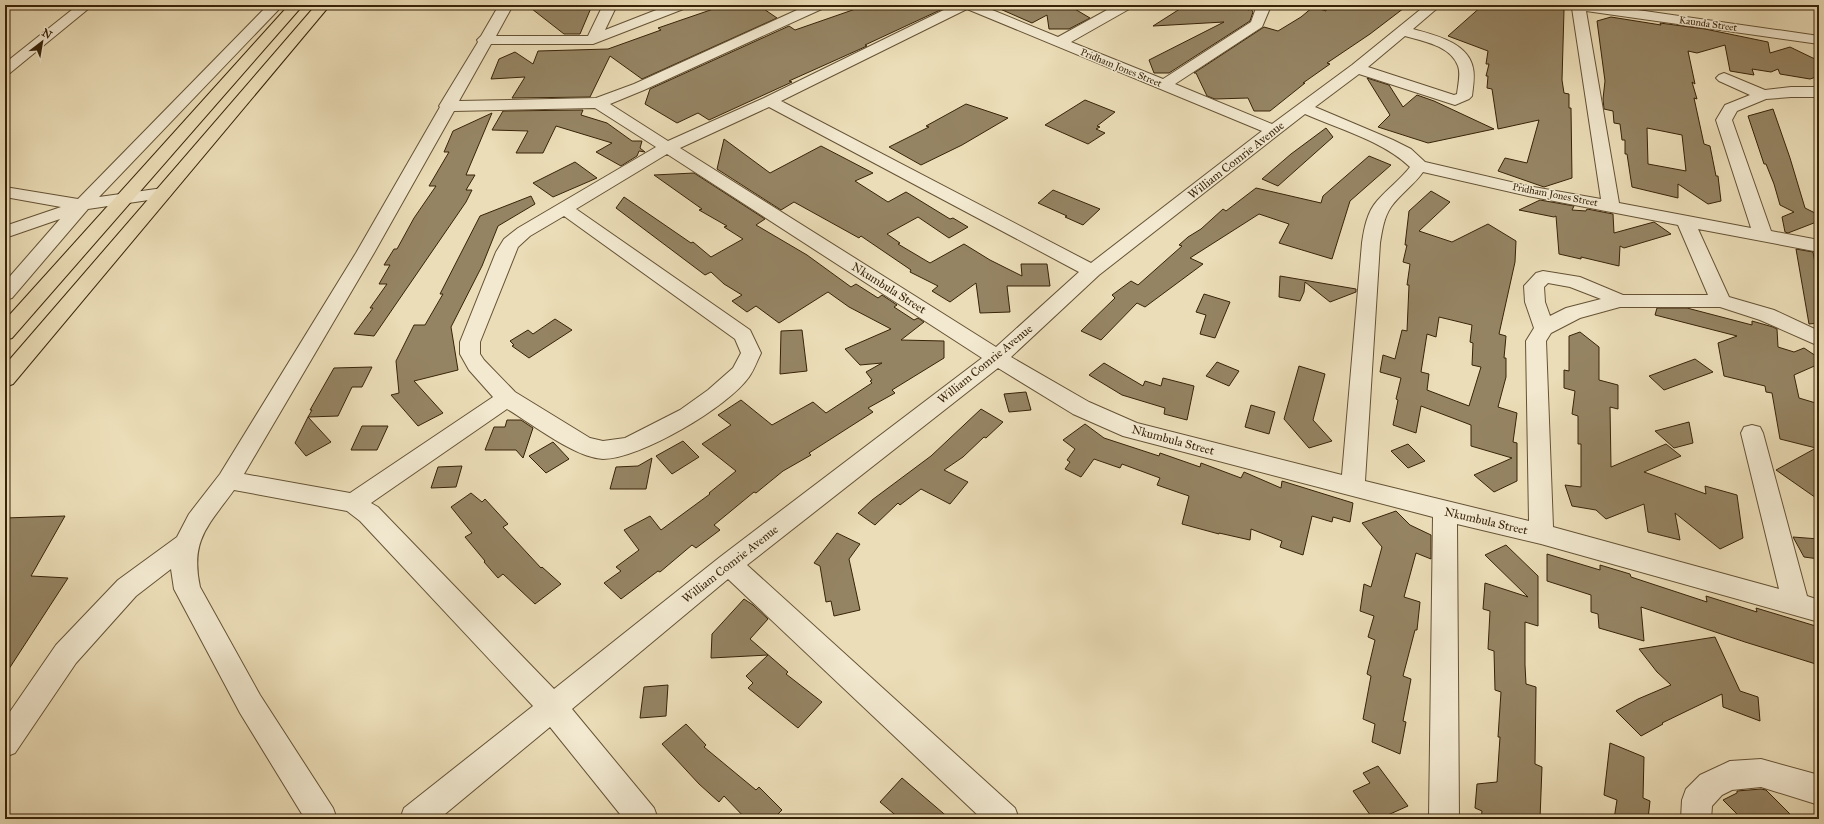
<svg xmlns="http://www.w3.org/2000/svg" width="1824" height="824" font-family="'IM FELL Great Primer',serif">
	<style>
		.building { fill: #958463; stroke: #382308; fill-rule: evenodd }
		.lines { fill: none; stroke-linecap: round; stroke-linejoin: round }
		.minor-casing { stroke: #655234; stroke-width: 2 }
		.highway-casing { stroke: #382308; stroke-width: 2 }
		.minor { fill: #f2e9d0; fill-rule: evenodd }
		.highway { fill: #ebddb7; fill-rule: evenodd }
		.labels { text-anchor: middle; dominant-baseline: central; stroke-width: 3; stroke-linejoin: round; paint-order: stroke }
		.far-street-label { font-size: 10px; fill: #382308; stroke: #f2e9d0 }
		.street-label { font-size: 12px; fill: #382308; stroke: #f2e9d0 }
	</style>
	<rect width="100%" height="100%" fill="#ebddb7"/>
	<filter id="stains"><feTurbulence type="fractalNoise" baseFrequency=".005" numOctaves="4"/><feColorMatrix values="0 0 0 0 .2 0 0 0 0 .09 0 0 0 0 .02 0 0 0 .5 -.17"/></filter>
	<radialGradient id="worn" r=".72"><stop offset=".6" stop-color="#630" stop-opacity="0"/><stop offset="1" stop-color="#630" stop-opacity=".3"/></radialGradient>
	<g class="building">
		<polygon points="725,5 758,5 777,18 642,79 610,56 590,97 512,98 525,77 491,79 499,59 515,52 533,64 538,51 608,49 661,30 658,28"/>
		<polygon points="867,5 951,5 865,45 867,46 789,81 792,82 709,120 698,113 677,123 645,104 650,89 789,26 795,30"/>
		<polygon points="991,5 1068,5 1090,18 1069,29 1049,29 1047,15 1032,23"/>
		<polygon points="1186,5 1203,5 1204,8 1248,7 1248,10 1251,9 1253,12 1250,21 1169,73 1154,73 1149,60 1224,22 1153,26"/>
		<polygon points="1327,5 1408,5 1370,34 1327,63 1330,64 1303,83 1305,83 1270,111 1254,111 1248,98 1215,99 1207,96 1196,73 1194,73 1264,27 1278,31 1301,17 1313,7 1326,11"/>
		<polygon points="1483,5 1552,5 1564,10 1562,80 1564,93 1569,94 1569,108 1571,108 1572,178 1544,187 1498,171 1505,158 1527,163 1539,120 1498,129 1492,89 1487,88 1488,76 1486,76 1489,64 1486,64 1488,51 1448,36"/>
		<polygon points="591,8 580,34 564,34 532,9"/>
		<path d="M1611,17L1661,25L1660,23L1705,29L1768,42L1770,53L1790,47L1819,61V76L1810,79L1780,74L1778,69L1771,72L1752,69L1754,75L1730,71L1725,45L1697,53L1688,51L1695,84L1692,82L1697,99L1694,98L1704,144L1710,146L1716,176H1718L1721,201L1708,204L1678,184V198L1632,187L1627,154H1625V140H1622L1620,124L1614,123L1613,111L1604,109L1603,99L1605,81L1597,21ZM1647,128L1682,135L1686,171L1648,164Z"/>
		<polygon points="1367,78 1389,85 1403,107 1417,95 1434,101 1494,129 1428,143 1378,127 1390,115"/>
		<polygon points="1085,100 1115,112 1097,126 1100,127 1096,129 1105,133 1088,144 1045,125"/>
		<polygon points="966,104 1008,118 962,145 921,165 889,147 929,127 926,126"/>
		<polygon points="1773,109 1790,158 1805,208 1819,215 1819,221 1788,233 1785,232 1782,217 1794,212 1780,205 1774,184 1766,164 1764,164 1748,116"/>
		<polygon points="583,110 581,115 607,123 632,141 642,141 640,148 645,152 639,151 637,156 621,166 596,152 612,143 556,126 543,153 516,153 528,131 492,130 503,111"/>
		<polygon points="492,113 466,175 475,175 466,190 472,190 466,202 374,336 354,334 373,308 370,308 387,284 379,284 390,265 384,265 394,249 397,249 414,218 436,186 429,186 449,152 444,152 453,131"/>
		<polygon points="1326,128 1333,137 1278,186 1262,179 1291,154"/>
		<polygon points="724,139 770,173 821,146 873,173 855,181 888,202 906,192 950,219 953,218 968,227 949,238 918,217 887,234 900,243 898,244 930,263 964,244 990,260 1022,276 1021,264 1047,264 1050,286 1007,286 1010,312 980,313 976,283 950,302 932,291 938,286 910,272 911,270 861,236 859,238 794,202 781,210 717,169"/>
		<polygon points="1369,156 1391,165 1350,201 1332,259 1279,243 1289,224 1259,214 1190,258 1203,264 1145,307 1137,303 1101,340 1081,331 1115,298 1112,295 1131,281 1138,285 1182,246 1179,245 1188,237 1201,229 1223,209 1226,211 1256,188 1321,203 1323,196"/>
		<polygon points="575,162 597,178 553,197 533,183"/>
		<polygon points="694,173 765,219 756,225 807,255 851,287 856,284 878,298 882,295 897,305 894,307 914,320 918,318 924,322 901,340 944,341 944,358 892,390 895,393 868,408 873,412 809,453 811,455 783,471 756,493 754,492 714,525 720,530 696,548 692,545 660,572 658,571 621,599 604,583 621,571 616,567 639,550 624,530 650,516 661,530 710,494 709,493 736,471 702,444 731,425 718,415 741,400 772,425 813,402 826,413 872,383 870,381 872,380 866,372 882,363 860,365 845,349 891,329 849,307 828,292 779,323 756,306 747,312 732,301 742,295 724,284 711,272 705,275 616,208 624,197 691,243 693,242 711,257 743,239 724,227 727,226 699,210 702,209 654,175"/>
		<polygon points="1053,190 1100,209 1083,225 1065,217 1067,216 1038,203"/>
		<path d="M1431,191L1450,202L1419,231L1452,242L1488,224L1516,241L1515,262L1499,334L1506,336L1504,358H1506V377L1498,407L1517,413L1513,442L1517,443V481L1494,492L1474,475L1512,458L1471,446V425L1421,406L1416,433L1393,425L1398,400L1396,399L1401,378L1380,372L1383,355L1395,359L1402,330L1407,331L1409,285H1407L1410,264L1403,262L1407,245H1405L1409,211ZM1439,317L1472,325L1470,342L1473,343L1472,365L1481,367L1469,406L1427,390L1429,374L1421,372L1427,334L1436,337Z"/>
		<polygon points="531,196 535,204 498,226 482,266 451,327 458,370 414,381 443,413 418,426 391,395 399,393 396,361 414,325 425,325 443,294 440,294 480,216"/>
		<polygon points="1540,200 1574,206 1572,210 1586,211 1587,209 1613,214 1614,233 1654,222 1671,234 1624,248 1620,246 1619,266 1581,257 1581,259 1559,254 1556,216 1554,217 1519,210"/>
		<polygon points="1796,249 1813,252 1816,269 1819,269 1819,323 1809,324"/>
		<polygon points="1280,276 1356,289 1356,292 1330,302 1305,282 1304,292 1300,301 1279,297"/>
		<polygon points="1204,294 1230,302 1215,338 1200,334 1206,315 1196,312"/>
		<polygon points="1657,308 1687,308 1752,325 1752,321 1773,327 1777,329 1778,347 1794,352 1804,348 1819,358 1819,364 1794,375 1799,398 1819,404 1819,500 1776,470 1816,448 1780,439 1772,393 1766,392 1765,386 1724,376 1718,343 1737,336 1655,315"/>
		<polygon points="555,319 572,330 529,358 512,346 514,345 510,341 528,330 533,334"/>
		<polygon points="802,330 807,371 780,374 781,331"/>
		<polygon points="1580,332 1599,347 1599,380 1618,385 1618,409 1610,407 1611,467 1666,444 1681,456 1644,472 1706,494 1705,486 1737,495 1743,538 1720,549 1675,513 1680,540 1648,532 1644,504 1606,519 1596,510 1572,506 1565,485 1581,487 1581,444 1578,444 1578,416 1572,414 1575,391 1564,388 1564,370 1569,371 1569,336"/>
		<polygon points="1695,359 1713,372 1664,390 1649,376"/>
		<polygon points="1217,362 1239,371 1229,386 1206,376"/>
		<polygon points="1104,363 1143,386 1145,381 1161,386 1163,378 1194,386 1187,420 1164,414 1165,408 1122,395 1089,375"/>
		<polygon points="1299,366 1325,374 1313,420 1332,441 1309,448 1284,419"/>
		<polygon points="372,367 362,387 352,387 338,416 308,417 312,410 310,410 334,368"/>
		<polygon points="1026,392 1031,410 1009,412 1004,394"/>
		<polygon points="1251,405 1275,412 1269,434 1245,427"/>
		<polygon points="981,409 1003,422 986,438 984,437 963,457 944,470 968,482 950,504 921,489 900,505 898,503 875,525 858,513 872,500 931,456"/>
		<polygon points="308,417 331,442 306,456 295,443"/>
		<polygon points="507,420 521,420 533,428 523,458 516,450 485,450 494,427 505,427"/>
		<polygon points="1689,422 1693,443 1674,448 1655,431"/>
		<polygon points="1085,424 1104,438 1159,456 1160,453 1200,467 1201,463 1241,478 1244,472 1281,488 1282,481 1353,503 1350,522 1333,517 1332,522 1312,516 1303,555 1280,547 1282,541 1251,529 1250,540 1219,533 1219,534 1182,524 1189,496 1157,485 1160,478 1122,464 1120,468 1094,459 1081,477 1065,469 1070,462 1067,460 1075,449 1063,440"/>
		<polygon points="362,426 388,426 377,450 351,450"/>
		<polygon points="683,441 699,457 672,474 656,456"/>
		<polygon points="553,442 569,459 546,473 529,456"/>
		<polygon points="1408,444 1425,461 1408,468 1391,451"/>
		<polygon points="652,458 646,489 610,489 616,467 638,466"/>
		<polygon points="462,466 456,487 431,488 438,467"/>
		<polygon points="471,493 482,502 485,499 508,524 503,527 541,568 542,567 561,584 535,604 503,574 498,578 484,562 485,561 465,537 472,533 451,507"/>
		<polygon points="1396,511 1410,525 1431,535 1431,559 1416,553 1404,597 1420,602 1417,630 1415,630 1403,676 1411,679 1403,721 1406,722 1400,754 1372,742 1375,724 1363,719 1371,676 1367,674 1375,640 1368,637 1374,616 1360,611 1364,584 1371,587 1382,547 1362,523"/>
		<polygon points="65,516 31,576 68,578 5,675 5,518"/>
		<polygon points="837,533 860,544 849,559 860,610 834,616 831,601 826,602 820,566 814,563"/>
		<polygon points="1793,537 1819,539 1819,559 1804,557"/>
		<polygon points="1506,545 1538,576 1538,626 1525,622 1525,665 1526,684 1536,687 1535,764 1542,767 1540,819 1481,819 1482,811 1475,808 1477,784 1497,782 1500,737 1498,737 1501,692 1495,690 1494,651 1488,649 1490,611 1483,609 1485,583 1528,597 1485,555"/>
		<polygon points="1547,554 1600,570 1600,565 1630,574 1631,577 1707,602 1706,596 1757,612 1756,608 1819,627 1819,665 1745,642 1641,607 1644,641 1599,628 1598,614 1591,612 1591,595 1547,581"/>
		<polygon points="744,599 753,605 768,619 750,639 788,672 786,674 822,702 798,728 748,688 753,683 746,676 768,655 711,658 712,634"/>
		<polygon points="1715,637 1740,691 1758,697 1760,721 1723,707 1722,694 1662,723 1663,724 1641,736 1616,711 1638,699 1671,685 1657,672 1639,649"/>
		<polygon points="668,685 666,716 640,718 644,687"/>
		<polygon points="686,724 706,745 704,747 756,790 759,787 782,810 773,819 746,819 724,796 719,802 699,784 662,744"/>
		<polygon points="1610,743 1644,757 1643,798 1650,801 1648,819 1614,819 1617,800 1604,795"/>
		<polygon points="1378,766 1408,806 1379,819 1373,819 1353,791 1370,783 1363,773"/>
		<polygon points="902,778 950,819 900,819 880,802"/>
		<polygon points="1761,789 1766,790 1795,819 1742,819 1723,800 1737,793 1737,791"/>
	</g>
	<g class="lines">
		<g class="minor-casing">
			<g id="minor">
				<polygon points="78,5 93,5 10,73 5,74 5,63"/>
				<polygon points="268,5 283,5 99,197 163,188 169,189 172,193 169,197 88,209 12,298 5,300 5,282 60,219 5,238 5,226 61,207 5,197 5,187 78,199"/>
				<path d="M499,5H513L496,36H588L603,5H617L605,30L669,5H688L686,8L593,44H491L459,101L596,98L634,84L808,5H826L824,8L644,90L610,104L668,141L764,98L954,5H980L1058,37L1116,5H1133L1131,8L1071,42L1163,79L1251,22L1256,8L1255,5H1269L1270,8L1262,27L1175,84L1272,124L1352,65L1426,5H1441L1413,29C1434,35 1468,42 1473,68C1475,77 1473,87 1472,96L1469,99L1455,105L1359,74L1315,107L1393,140L1411,149L1425,162L1528,186L1601,199L1572,8L1567,5H1603L1819,36V44L1586,11L1619,203L1751,228L1716,120L1725,105L1750,95L1719,81L1716,78L1719,75L1724,73L1729,75L1765,90L1791,87H1819V97H1791L1766,99L1737,111L1732,120L1771,231L1819,240V252L1698,229L1729,297L1774,310L1819,331V346L1760,320L1720,307H1620L1580,318L1551,333L1546,341L1553,527L1779,589L1741,433L1744,427L1752,425L1760,427L1763,433L1807,596L1819,600V622L1541,544L1457,524L1459,819H1429L1433,517L1123,436L1073,414L998,368L747,565L1015,808L1019,819H982L728,579L572,709L654,808L658,819H624L550,727L439,819H400L404,808L533,706L360,521L347,511L234,490C208,526 190,540 200,587L260,695L333,808L337,819H305L240,713L174,589L171,569L136,596L76,663L15,753L5,757V719L56,645L118,580L177,537L189,514L220,474L356,253L440,107L439,106L478,42L477,40L481,36ZM967,9L1262,131L1091,263L781,101ZM1405,36C1423,41 1451,46 1458,66C1461,74 1458,85 1457,94L1454,95L1368,67ZM769,107L1079,272L996,347L680,148ZM595,108L656,147L518,228L504,239L496,252L460,342V354L469,370L493,397L350,493L244,474L374,253L454,111ZM1305,114C1339,129 1383,141 1410,167C1400,180 1387,189 1377,201C1367,212 1364,229 1362,243L1342,475L1137,423L1089,402L1011,357L1099,275ZM667,154L982,358L720,557L554,689L378,507L371,503L507,409C532,424 575,458 603,459C640,459 728,407 749,377C754,370 757,361 761,353L750,330L576,209ZM1423,172L1528,196L1678,225L1708,295H1623L1580,277L1543,271L1536,273L1524,286L1525,302L1534,328L1526,341L1529,521L1365,481L1380,243C1382,231 1384,217 1391,207C1400,194 1414,185 1423,172ZM564,216L735,339L741,353L733,368L708,390L680,410L625,438L603,441L590,438L515,392L484,360L480,354V342L518,247L530,236ZM1548,283L1570,287L1601,299L1566,308L1550,316L1545,302L1544,287Z"/>
				<polygon points="1761,759 1819,775 1819,805 1761,787 1732,790 1722,795 1712,806 1711,819 1681,819 1682,800 1686,789 1700,775 1730,761"/>
			</g>
		</g>
		<g class="highway-casing">
			<g id="highway">
				<polygon points="289,5 303,5 12,338 5,340 5,320"/>
				<polygon points="316,5 330,5 13,384 5,387 5,365"/>
			</g>
		</g>
		<use href="#minor" class="minor"/>
		<use href="#highway" class="highway"/>
	</g>
	<g class="labels">
		<g class="far-street-label">
			<text transform="translate(1708 24) rotate(8)">Kaunda Street</text>
			<text transform="translate(1121 68) rotate(22)">Pridham Jones Street</text>
			<text transform="translate(1555 195) rotate(11)">Pridham Jones Street</text>
		</g>
		<g class="street-label">
			<text transform="translate(1236 160) rotate(-38)">William Comrie Avenue</text>
			<text transform="translate(889 288) rotate(32)">Nkumbula Street</text>
			<text transform="translate(985 364) rotate(-39)">William Comrie Avenue</text>
			<text transform="translate(1173 440) rotate(15)">Nkumbula Street</text>
			<text transform="translate(1486 521) rotate(13)">Nkumbula Street</text>
			<text transform="translate(730 564) rotate(-38)">William Comrie Avenue</text>
		</g>
	</g>
	<rect width="1824" height="824" fill="none" stroke="#ebddb7" stroke-width="20"/>
	<rect x="6" y="6" width="1812" height="812" fill="none" stroke="#382308" stroke-width="2"/>
	<rect x="10" y="10" width="1804" height="804" fill="none" stroke="#382308"/>
	<g transform="translate(42 42) rotate(31)" stroke="#f2e9d0" stroke-width="3" paint-order="stroke">
	<path d="M0-3L7 15L0 10L-7 15Z" fill="#382308"/>
	<text y="-6" font-size="11" font-weight="bold" text-anchor="middle" fill="#382308">N</text>
	</g>
	<rect width="100%" height="100%" filter="url(#stains)"/>
	<rect width="100%" height="100%" fill="url(#worn)"/>
</svg>
